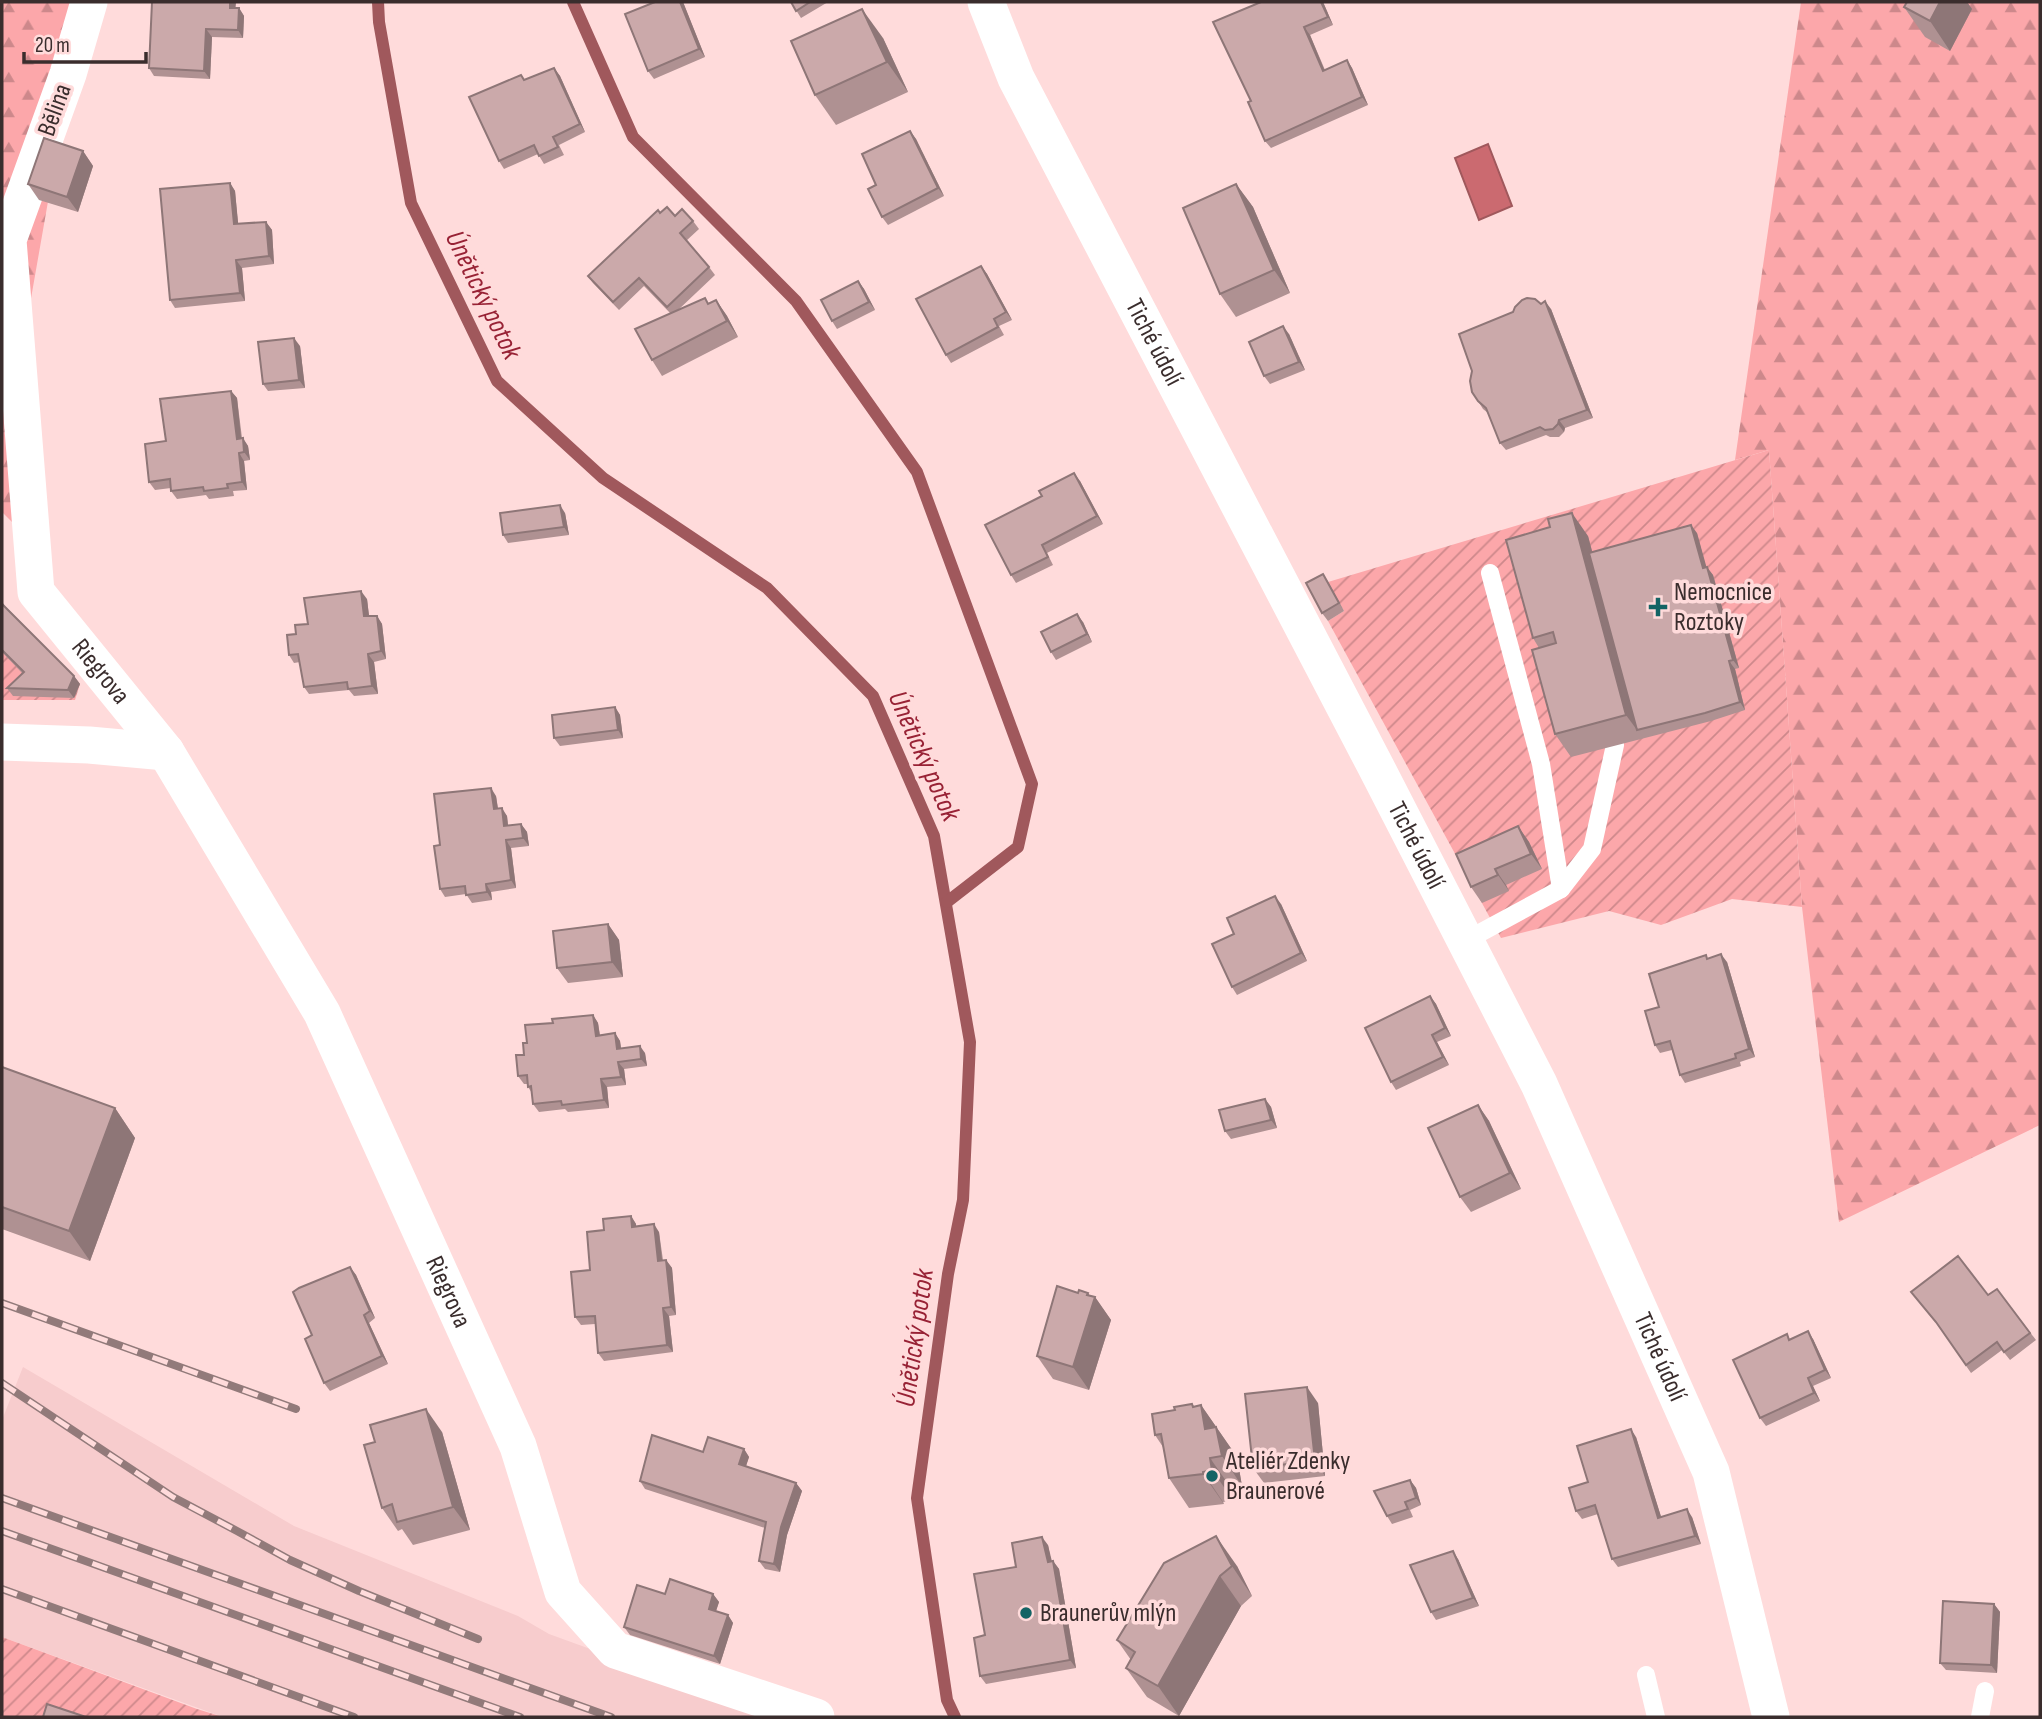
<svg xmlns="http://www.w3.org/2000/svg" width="2042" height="1719" font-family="'Sofia Sans Condensed',sans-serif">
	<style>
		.built { fill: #f7cccd }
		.forest { fill: url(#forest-firs) }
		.garden { fill: url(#garden-furrows) }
		.water { fill: #cb6a70; stroke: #a0585c; stroke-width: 2 }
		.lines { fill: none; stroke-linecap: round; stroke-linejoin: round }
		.stream { stroke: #a0585c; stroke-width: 12 }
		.service { stroke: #fff; stroke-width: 18 }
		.minor { stroke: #fff; stroke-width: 37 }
		.rail-casing { stroke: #927a7a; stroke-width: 8 }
		.rail { stroke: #ffdbdb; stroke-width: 5; stroke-dasharray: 16; stroke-linecap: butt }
		.wall { fill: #af9192 }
		.shaded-wall { fill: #8e7677 }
		.building { fill: #cba9aa; stroke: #8e7677; stroke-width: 2 }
		.poi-dot { fill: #146465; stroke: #ffdbdb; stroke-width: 2.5 }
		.labels { text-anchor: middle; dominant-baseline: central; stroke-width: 7; stroke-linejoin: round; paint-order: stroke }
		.street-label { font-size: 26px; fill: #3a2d2d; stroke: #ffdbdb }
		.poi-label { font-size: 26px; fill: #3a2d2d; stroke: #ffdbdb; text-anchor: start }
		.water-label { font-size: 28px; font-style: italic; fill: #982235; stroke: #ffdbdb }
	</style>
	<defs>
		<pattern id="forest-firs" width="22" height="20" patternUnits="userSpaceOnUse" patternTransform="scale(1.75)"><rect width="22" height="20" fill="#fca7aa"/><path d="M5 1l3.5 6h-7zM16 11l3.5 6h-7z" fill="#cd888b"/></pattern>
		<pattern id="garden-furrows" width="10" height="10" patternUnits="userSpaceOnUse" patternTransform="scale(1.75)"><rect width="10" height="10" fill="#fca7aa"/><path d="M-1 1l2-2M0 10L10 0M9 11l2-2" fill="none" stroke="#cd888b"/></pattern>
	</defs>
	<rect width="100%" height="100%" fill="#ffdbdb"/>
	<polygon class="built" points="23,1367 294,1526 518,1616 549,1634 777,1717 223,1717 2,1637 2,1420"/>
	<g class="forest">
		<polygon points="2,2 83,2 13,401 24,534 2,512"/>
		<polygon points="1801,2 2040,2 2040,1125 1839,1222 1802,907 1769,450 1735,460"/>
	</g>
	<g class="garden">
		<polygon points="1769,450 1802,907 1732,899 1661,925 1609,911 1501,938 1328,621 1344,611 1328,582"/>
		<polygon points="2,604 80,684 75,700 2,700"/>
		<polygon points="2,1637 197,1709 223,1717 2,1717"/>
	</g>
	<polygon class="water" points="1488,144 1512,206 1479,220 1455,158"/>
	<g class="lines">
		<g class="stream">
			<polyline points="378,2 379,22 411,203 497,381 603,478 767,588 873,696 934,836 970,1042 963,1200 948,1274 917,1498 947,1700 955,1717"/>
			<polyline points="573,2 633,137 796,301 917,472 1032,784 1018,847 947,902"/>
		</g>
		<g class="service">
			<polyline points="1490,573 1541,764 1561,889"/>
			<polyline points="1465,941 1561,889 1592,849 1615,745"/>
			<polyline points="1646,1675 1656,1717"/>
			<polyline points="1980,1717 1985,1691"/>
		</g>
		<g class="minor">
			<path id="s1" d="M89,2L68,74L8,240L36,592L166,752L322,1013L518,1446L563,1592L615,1650L816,1717"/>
			<path id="s2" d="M986,2L1016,78L1375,765L1539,1084L1711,1472L1771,1717"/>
			<polyline points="2,742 89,745 166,752"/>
		</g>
		<g class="rail-casing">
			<g id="rail">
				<polyline points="2,1303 296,1409"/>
				<polyline points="2,1383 173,1497 237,1531 290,1560 359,1591 478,1639"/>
				<polyline points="2,1498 611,1717"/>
				<polyline points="2,1531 520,1717"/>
				<polyline points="2,1589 354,1717"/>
			</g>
		</g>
		<use href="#rail" class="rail"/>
	</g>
	<g class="wall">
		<polygon points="683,2 705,57 654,79 648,71"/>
		<polygon points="791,2 828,2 801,18"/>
		<polygon points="1261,2 1323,2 1333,25 1310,35 1325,70 1347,60 1352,68 1368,105 1271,148 1265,141 1251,101"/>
		<polygon points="1907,2 1967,2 1972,9 1950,51 1925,37 1904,7"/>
		<polygon points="236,8 239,8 244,16 243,38 212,37 210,79 154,76 149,68"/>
		<polygon points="883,38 908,92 836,125 815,95"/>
		<polygon points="554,68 560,76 585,132 559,145 564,155 544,164 538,154 504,169 499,161 521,75 525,80"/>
		<polygon points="910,131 916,139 944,196 888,225 882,217 876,185"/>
		<polygon points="83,151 93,166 78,212 39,200 28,184"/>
		<polygon points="230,183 235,191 238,224 266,222 272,230 274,264 242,268 245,301 175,308 170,300"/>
		<polygon points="1236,184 1253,207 1290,293 1236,317 1220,294"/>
		<polygon points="660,213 693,221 699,229 686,241 709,267 715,275 677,311 709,304 716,300 727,316 738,337 662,376 652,360 671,314 644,286 619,310 593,283 588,276"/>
		<polygon points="981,266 987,274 1012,320 999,326 1004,335 951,363 946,355"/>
		<polygon points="858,281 864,289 875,310 837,329 832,321"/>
		<polygon points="1551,309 1593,418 1565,428 1564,432 1559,437 1550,437 1546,435 1506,450 1500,443 1488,413 1483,409 1478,401"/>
		<polygon points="1289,334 1305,370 1270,384 1264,376"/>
		<polygon points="300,346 305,388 268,391 263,384"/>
		<polygon points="231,391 237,398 242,438 248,446 250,460 244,461 247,490 233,491 234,496 209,499 206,495 177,499 171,491 171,488 155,490 149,482 166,441"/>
		<polygon points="1080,481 1103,524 1047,553 1053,565 1016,583 1011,575"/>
		<polygon points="565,513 569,535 508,543 503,535"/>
		<polygon points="1697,533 1706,568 1713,575 1739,668 1735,669 1745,710 1711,721 1571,757 1555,734 1539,648 1533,638 1588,536 1592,552"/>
		<polygon points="1323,574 1344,611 1328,621 1322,613"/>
		<polygon points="367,599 369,616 377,616 382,624 386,659 374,662 378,694 354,696 349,690 309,694 304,687 300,662 294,663 289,655 296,634 308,624"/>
		<polygon points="2,602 6,607 74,676 80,684 74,698 13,696 7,688 22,673 2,652"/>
		<polygon points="1083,622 1092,642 1056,660 1051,652"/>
		<polygon points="615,707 620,715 623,738 560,746 554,738"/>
		<polygon points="496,796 498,808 507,816 508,826 521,824 527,832 529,846 511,848 516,888 491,892 492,900 472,903 466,894 445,897 440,889 440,845"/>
		<polygon points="1518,826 1529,842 1542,869 1506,885 1509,891 1482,903 1471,887"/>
		<polygon points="1281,904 1307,961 1237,995 1232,987 1234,934"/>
		<polygon points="608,924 619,940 623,977 568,983 557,968"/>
		<polygon points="1708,959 1727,962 1755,1057 1740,1062 1741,1066 1685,1083 1680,1075 1672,1050 1660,1053 1655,1045 1659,1007"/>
		<polygon points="1430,996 1436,1004 1451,1036 1437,1042 1449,1065 1396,1090 1391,1082"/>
		<polygon points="593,1015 598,1023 600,1035 615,1033 620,1041 621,1048 645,1053 647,1066 624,1069 626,1085 607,1087 609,1108 568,1112 565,1109 539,1112 533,1104 532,1093 528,1087 527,1084 524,1084 518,1076 527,1043 553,1023"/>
		<polygon points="2,1067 115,1108 135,1138 90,1261 2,1229"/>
		<polygon points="1265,1099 1271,1107 1277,1128 1231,1139 1225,1131"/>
		<polygon points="1478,1105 1489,1121 1521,1189 1471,1212 1460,1197"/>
		<polygon points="631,1216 636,1224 636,1226 659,1232 663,1260 666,1260 672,1268 676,1315 669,1316 673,1352 604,1361 598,1353 595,1324 581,1325 575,1317 604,1230"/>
		<polygon points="350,1267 356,1275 375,1318 369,1323 388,1364 330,1391 324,1383 312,1335"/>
		<polygon points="1997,1289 2036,1340 2010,1360 2002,1350 1971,1373 1941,1329 1911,1292 1988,1295"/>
		<polygon points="1090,1296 1095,1297 1111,1320 1089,1390 1053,1379 1037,1356"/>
		<polygon points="1790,1339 1813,1339 1831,1378 1813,1386 1820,1401 1766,1426 1760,1418"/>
		<polygon points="1318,1403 1325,1476 1264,1483 1253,1468"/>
		<polygon points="1201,1405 1237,1457 1242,1486 1231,1488 1233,1500 1223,1502 1224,1504 1189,1508 1169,1478 1163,1447 1155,1435 1194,1407"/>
		<polygon points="442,1432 470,1530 413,1545 402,1529 398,1531 382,1508"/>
		<polygon points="1636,1437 1661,1517 1692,1517 1701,1544 1618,1567 1612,1559 1598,1514 1582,1519 1576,1511 1588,1482"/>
		<polygon points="744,1449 749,1457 746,1466 796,1483 802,1491 787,1535 780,1572 765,1569 759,1561 765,1528 645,1489 640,1481 703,1452"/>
		<polygon points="1410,1480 1416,1488 1421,1505 1410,1510 1413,1517 1392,1524 1387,1516"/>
		<polygon points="1048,1545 1051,1561 1053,1561 1059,1569 1076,1668 986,1684 980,1676 985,1635 1016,1567"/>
		<polygon points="1458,1559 1479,1606 1436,1620 1431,1612"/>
		<polygon points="1164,1563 1237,1566 1252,1596 1241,1606 1179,1716 1147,1697 1126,1668 1131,1660 1117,1640"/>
		<polygon points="665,1594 713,1594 719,1602 716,1611 728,1615 733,1623 720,1664 630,1635 624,1627"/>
		<polygon points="1994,1604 2000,1612 1997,1673 1946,1670 1940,1663"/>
	</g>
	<g class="shaded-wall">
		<polygon points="230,2 236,2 235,16 230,8"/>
		<polygon points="680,2 683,2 705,57 699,49"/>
		<polygon points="1321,2 1323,2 1333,25 1328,17"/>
		<polygon points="1940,2 1967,2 1972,9 1950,51 1930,21"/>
		<polygon points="239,8 244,16 243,38 238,30"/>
		<polygon points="862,9 883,38 908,92 887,62"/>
		<polygon points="1304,27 1310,35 1328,79 1323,71"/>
		<polygon points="206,29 212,37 210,79 204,71"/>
		<polygon points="1347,60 1352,68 1368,105 1362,97"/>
		<polygon points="554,68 560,76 585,132 580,124"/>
		<polygon points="910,131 916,139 944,196 938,188"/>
		<polygon points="83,151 93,166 78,212 67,197"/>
		<polygon points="230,183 235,191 239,232 234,224"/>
		<polygon points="1236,184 1253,207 1290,293 1274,270"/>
		<polygon points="266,222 272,230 274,264 269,256"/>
		<polygon points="236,260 242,268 245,301 240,293"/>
		<polygon points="981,266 987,274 1012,320 1006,312"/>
		<polygon points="858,281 864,289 875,310 869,302"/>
		<polygon points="716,300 727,316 738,337 727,321"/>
		<polygon points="1545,301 1551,309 1593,418 1587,410"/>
		<polygon points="1283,326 1289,334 1305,370 1299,362"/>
		<polygon points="294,338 300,346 305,388 299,380"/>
		<polygon points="231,391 237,398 242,447 237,439"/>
		<polygon points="1559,420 1565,428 1564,432 1558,424"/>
		<polygon points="243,438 248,446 250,460 244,452"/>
		<polygon points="239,453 244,461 247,490 242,482"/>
		<polygon points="1074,473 1080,481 1103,524 1097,516"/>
		<polygon points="560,505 565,513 569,535 564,527"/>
		<polygon points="1572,513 1588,536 1640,729 1637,730 1626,715"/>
		<polygon points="1691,525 1697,533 1709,576 1703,568"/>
		<polygon points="1707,567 1713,575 1739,668 1733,660"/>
		<polygon points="1323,574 1328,582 1344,611 1339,603"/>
		<polygon points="361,591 367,599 370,624 364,616"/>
		<polygon points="1077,614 1083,622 1092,642 1087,634"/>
		<polygon points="377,616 382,624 386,659 381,651"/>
		<polygon points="368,654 374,662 378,694 372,686"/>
		<polygon points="1729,661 1735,669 1745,710 1740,702"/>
		<polygon points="74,676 80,684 74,698 68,690"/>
		<polygon points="615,707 620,715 623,738 618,730"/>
		<polygon points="491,788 496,796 499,817 494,809"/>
		<polygon points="502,808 507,816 509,834 504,826"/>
		<polygon points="521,824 527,832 529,846 523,838"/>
		<polygon points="1518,826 1529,842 1542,869 1531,854"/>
		<polygon points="506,840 511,848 516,888 511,880"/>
		<polygon points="1495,869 1506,885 1509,891 1498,875"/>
		<polygon points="486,884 491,892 492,900 487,892"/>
		<polygon points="1275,896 1281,904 1307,961 1301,953"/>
		<polygon points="608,924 619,940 623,977 612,962"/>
		<polygon points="1721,954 1727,962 1755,1057 1749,1049"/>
		<polygon points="1430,996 1436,1004 1451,1036 1445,1028"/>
		<polygon points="593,1015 598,1023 601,1044 596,1036"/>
		<polygon points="615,1033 620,1041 622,1056 617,1049"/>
		<polygon points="1432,1035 1437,1042 1449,1065 1443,1057"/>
		<polygon points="640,1046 645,1053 647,1066 641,1059"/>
		<polygon points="618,1062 624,1069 626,1085 621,1077"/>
		<polygon points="601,1079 607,1087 609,1108 604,1100"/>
		<polygon points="1265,1099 1271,1107 1277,1128 1271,1120"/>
		<polygon points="1478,1105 1489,1121 1521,1189 1510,1173"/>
		<polygon points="115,1108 135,1138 90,1261 69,1231"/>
		<polygon points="631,1216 636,1224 637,1235 632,1227"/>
		<polygon points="654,1224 659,1232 663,1269 658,1261"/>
		<polygon points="666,1260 672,1268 676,1315 671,1307"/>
		<polygon points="350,1267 356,1275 375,1318 370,1311"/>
		<polygon points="1088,1293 1093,1301 1095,1297 1111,1320 1089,1390 1073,1367"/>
		<polygon points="663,1308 669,1316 673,1352 667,1345"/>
		<polygon points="364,1315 369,1323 388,1364 382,1356"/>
		<polygon points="1808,1331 1813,1339 1831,1378 1825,1370"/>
		<polygon points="1808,1378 1813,1386 1820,1401 1814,1393"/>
		<polygon points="1307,1387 1318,1403 1325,1476 1315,1461"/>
		<polygon points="1192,1404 1203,1420 1201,1405 1237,1457 1242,1486 1222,1456 1193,1407"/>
		<polygon points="426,1409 442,1432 470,1530 453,1507"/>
		<polygon points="1631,1429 1636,1437 1664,1526 1658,1518"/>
		<polygon points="744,1449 749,1457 744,1472 739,1464"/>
		<polygon points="1210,1458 1231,1488 1233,1500 1212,1470"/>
		<polygon points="1203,1472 1223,1502 1224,1504 1203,1474"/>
		<polygon points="1410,1480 1416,1488 1421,1505 1416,1498"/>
		<polygon points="796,1483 802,1491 787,1535 780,1572 774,1564 781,1527"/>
		<polygon points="1687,1509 1692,1517 1701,1544 1695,1536"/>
		<polygon points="1216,1536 1237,1566 1252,1596 1232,1566"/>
		<polygon points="1042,1537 1048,1545 1054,1570 1048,1562"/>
		<polygon points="1453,1551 1458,1559 1479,1606 1473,1598"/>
		<polygon points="1053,1561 1059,1569 1076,1668 1070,1660"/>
		<polygon points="1220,1576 1241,1606 1179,1716 1158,1686"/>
		<polygon points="713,1594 719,1602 714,1617 709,1609"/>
		<polygon points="1994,1604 2000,1612 1997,1673 1991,1665"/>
		<polygon points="728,1615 733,1623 720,1664 714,1656"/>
	</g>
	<g class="building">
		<polygon points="152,2 230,2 230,8 239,8 238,30 206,29 204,71 149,68"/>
		<polygon points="655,2 680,2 699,49 648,71 625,14"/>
		<polygon points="791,2 810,2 796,11"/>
		<polygon points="1261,2 1321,2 1328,17 1304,27 1323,71 1347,60 1362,97 1265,141 1248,102 1251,101 1213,22"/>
		<polygon points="1907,2 1940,2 1930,21 1904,7"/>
		<polygon points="862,9 887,62 815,95 791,41"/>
		<polygon points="554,68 580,124 553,137 558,147 539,156 534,145 499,161 469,97 521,75 524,80"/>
		<polygon points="910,131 938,188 882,217 868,189 876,185 862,154"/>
		<polygon points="44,138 83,151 67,197 28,184"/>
		<polygon points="230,183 234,224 266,222 269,256 236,260 240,293 170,300 160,189"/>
		<polygon points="1236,184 1274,270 1220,294 1183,208"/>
		<polygon points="667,207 675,216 682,209 693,221 680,233 709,267 667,307 639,278 613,302 588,276 658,210 660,213"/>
		<polygon points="981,266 1006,312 994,319 998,327 946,355 916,299"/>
		<polygon points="858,281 869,302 832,321 821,300"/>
		<polygon points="705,298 708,304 716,300 727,321 652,360 635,329"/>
		<polygon points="1527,298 1535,299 1541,304 1545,301 1587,410 1559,420 1558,424 1553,429 1545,430 1540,427 1500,443 1486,408 1478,401 1472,392 1470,381 1472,371 1459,334 1513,312 1515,307 1522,300"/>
		<polygon points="1283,326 1299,362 1264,376 1249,342"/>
		<polygon points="294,338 299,380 263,384 258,342"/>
		<polygon points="231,391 237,439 243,438 244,452 239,453 242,482 227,484 228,488 204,491 203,487 171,491 170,479 149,482 145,444 166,441 160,399"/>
		<polygon points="1074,473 1097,516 1042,545 1048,557 1011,575 985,525 1042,496 1039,491"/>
		<polygon points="560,505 564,527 503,535 500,513"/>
		<polygon points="1572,513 1626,715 1555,734 1532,650 1556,643 1553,632 1533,638 1506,540 1550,527 1548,519"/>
		<polygon points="1691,525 1703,568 1707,567 1733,660 1729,661 1740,702 1705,713 1637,730 1589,553"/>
		<polygon points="1323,574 1339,603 1322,613 1306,583"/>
		<polygon points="361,591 364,616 377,616 381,651 368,654 372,686 348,689 347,682 304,687 298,654 289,655 287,635 296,634 295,625 308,624 304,598"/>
		<polygon points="2,604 74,676 68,690 7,688 24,672 2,650"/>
		<polygon points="1077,614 1087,634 1051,652 1041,632"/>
		<polygon points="615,707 618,730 554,738 552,715"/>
		<polygon points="491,788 494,809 502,808 504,826 521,824 523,838 506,840 511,880 486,884 487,892 466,895 465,886 440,889 434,846 440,845 434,794"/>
		<polygon points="1518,826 1531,854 1495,869 1498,875 1471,887 1456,854"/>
		<polygon points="1275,896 1301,953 1232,987 1212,944 1234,934 1227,918"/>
		<polygon points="608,924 612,962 557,968 553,931"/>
		<polygon points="1721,954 1749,1049 1735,1054 1736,1058 1680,1075 1670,1041 1655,1045 1645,1011 1659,1007 1649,974 1706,955 1707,959"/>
		<polygon points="1430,996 1445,1028 1432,1035 1443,1057 1391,1082 1365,1028"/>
		<polygon points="593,1015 596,1036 615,1033 617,1049 640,1046 641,1059 618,1062 621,1077 601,1079 604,1100 562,1105 561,1101 533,1104 531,1086 528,1087 527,1075 518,1076 516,1055 524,1055 523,1043 527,1043 525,1025 553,1023 552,1019"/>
		<polygon points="2,1067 115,1108 69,1231 2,1207"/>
		<polygon points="1265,1099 1271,1120 1225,1131 1219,1110"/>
		<polygon points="1478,1105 1510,1173 1460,1197 1428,1128"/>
		<polygon points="631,1216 632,1227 654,1224 658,1261 666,1260 671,1307 663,1308 667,1345 598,1353 595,1316 575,1317 571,1272 590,1270 587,1232 604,1230 603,1219"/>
		<polygon points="1958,1256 1988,1295 1997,1289 2030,1333 2004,1352 1997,1342 1966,1365 1936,1322 1911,1292"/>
		<polygon points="350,1267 370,1311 364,1315 382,1356 324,1383 305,1339 312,1335 293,1292 299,1288"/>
		<polygon points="1057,1286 1078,1293 1079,1290 1088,1293 1087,1295 1095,1297 1073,1367 1037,1356"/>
		<polygon points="1808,1331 1825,1370 1808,1378 1814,1393 1760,1418 1733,1360 1787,1334 1789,1340"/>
		<polygon points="1307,1387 1315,1461 1253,1468 1245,1394"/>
		<polygon points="1192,1404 1193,1407 1201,1405 1205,1429 1216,1427 1222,1456 1210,1458 1212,1470 1203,1472 1203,1474 1169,1478 1161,1434 1155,1435 1152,1414 1175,1410 1174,1407"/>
		<polygon points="426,1409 453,1507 397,1522 392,1504 382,1508 364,1445 375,1442 370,1425"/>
		<polygon points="1631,1429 1658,1518 1687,1509 1695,1536 1612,1559 1595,1505 1576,1511 1569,1488 1588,1482 1577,1446"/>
		<polygon points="652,1435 703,1452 708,1437 744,1449 739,1464 796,1483 781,1527 774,1564 759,1561 766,1522 640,1481"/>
		<polygon points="1410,1480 1416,1498 1405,1502 1408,1509 1387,1516 1374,1491"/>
		<polygon points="1216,1536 1232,1566 1220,1576 1158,1686 1126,1668 1135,1652 1117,1640 1164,1563"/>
		<polygon points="1042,1537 1048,1562 1053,1561 1070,1660 980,1676 974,1638 985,1635 974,1574 1016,1567 1012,1543"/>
		<polygon points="1453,1551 1473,1598 1431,1612 1410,1565"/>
		<polygon points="670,1579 713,1594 709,1609 728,1615 714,1656 624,1627 637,1585 665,1594"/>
		<polygon points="1943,1601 1994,1604 1991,1665 1940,1663"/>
		<polygon points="47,1704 86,1717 43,1717"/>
	</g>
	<g class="poi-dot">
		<path d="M1654.5 596.5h7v7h7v7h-7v7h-7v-7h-7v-7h7z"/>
		<circle cx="1212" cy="1476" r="7"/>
		<circle cx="1026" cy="1613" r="7"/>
	</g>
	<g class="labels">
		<g class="street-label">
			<text transform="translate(55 110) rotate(-70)">Bělina</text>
			<text stroke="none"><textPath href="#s2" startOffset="380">Tiché údolí</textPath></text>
			<text stroke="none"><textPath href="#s1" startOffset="707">Riegrova</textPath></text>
			<text stroke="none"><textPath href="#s2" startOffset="947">Tiché údolí</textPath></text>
			<text stroke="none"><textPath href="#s1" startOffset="1421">Riegrova</textPath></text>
			<text stroke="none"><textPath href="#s2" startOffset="1514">Tiché údolí</textPath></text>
		</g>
		<g class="poi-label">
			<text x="1674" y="592">Nemocnice<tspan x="1674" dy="30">Roztoky</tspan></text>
			<text x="1226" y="1461">Ateliér Zdenky<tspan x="1226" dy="30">Braunerové</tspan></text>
			<text x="1040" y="1613">Braunerův mlýn</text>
		</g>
		<g class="water-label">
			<text transform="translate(483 295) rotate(64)">Únětický potok</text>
			<text transform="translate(924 756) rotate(66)">Únětický potok</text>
			<text transform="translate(915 1338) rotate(-82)">Únětický potok</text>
		</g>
	</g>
	<rect width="2042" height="1719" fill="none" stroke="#3a2d2d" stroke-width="7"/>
	<path d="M24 52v10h122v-10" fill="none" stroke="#3a2d2d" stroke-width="3.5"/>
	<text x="35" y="52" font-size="21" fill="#3a2d2d" stroke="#ffdbdb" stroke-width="5" paint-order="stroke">20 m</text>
</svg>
